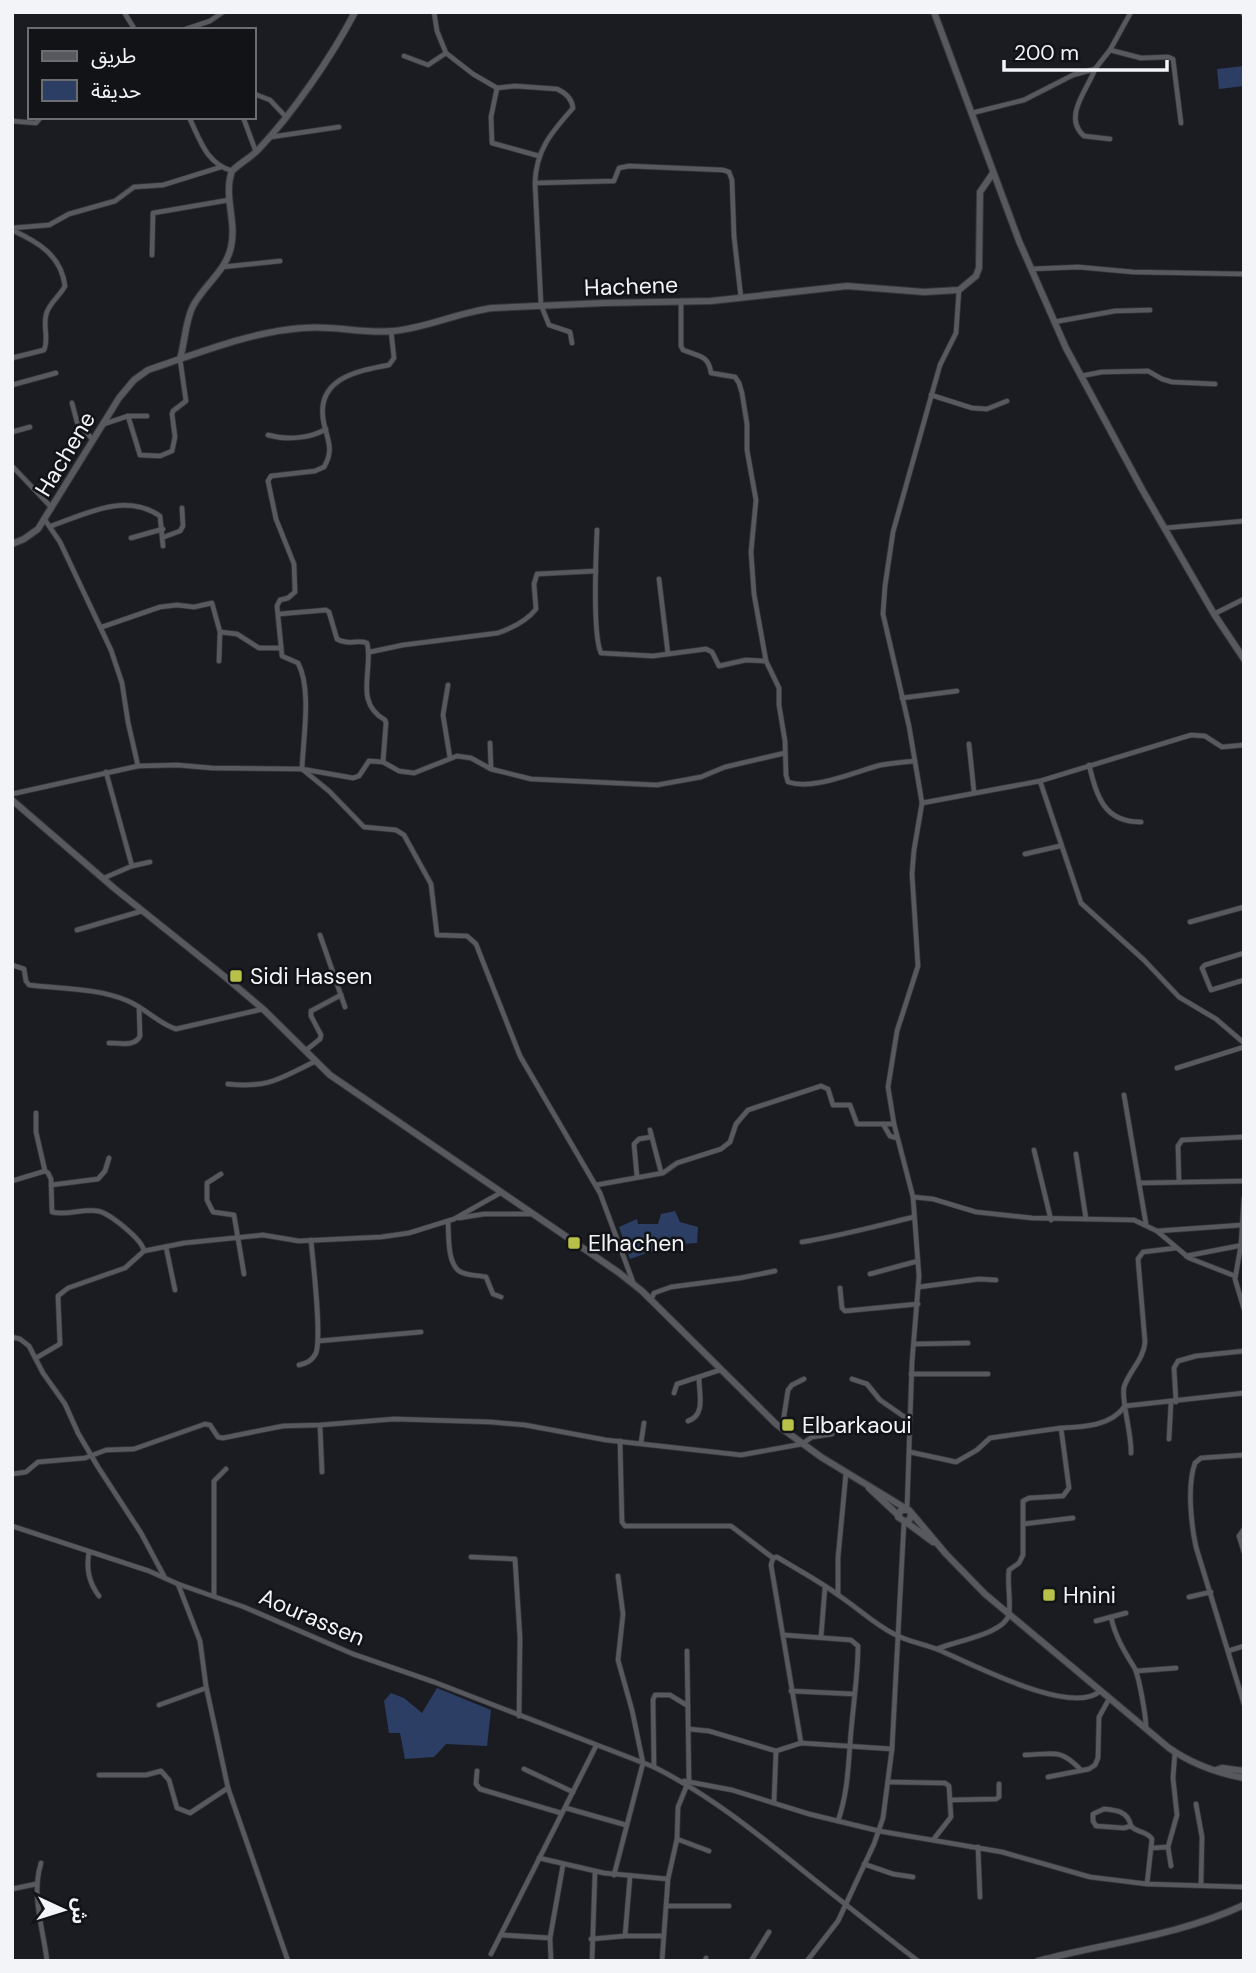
<svg xmlns="http://www.w3.org/2000/svg" width="1256" height="1973" font-family="'DM Sans','Noto Sans Arabic',sans-serif">
	<style>
		.green { fill: #2c3e63 }
		.lines { fill: none; stroke-linecap: round; stroke-linejoin: round }
		.street-casing { stroke: #35363a; stroke-width: 6 }
		.secondary-casing { stroke: #35363a; stroke-width: 8 }
		.street { stroke: #57595e; stroke-width: 4.5 }
		.secondary { stroke: #57595e; stroke-width: 6 }
		.poi-dot { fill: #b7c148; stroke: #111317; stroke-width: 2.5 }
		.labels { text-anchor: middle; dominant-baseline: central; stroke-width: 5; stroke-linejoin: round; paint-order: stroke }
		.street-label { font-size: 23px; fill: #f3f4f8; stroke: #111317 }
		.poi-label { font-size: 23px; fill: #f3f4f8; stroke: #111317; text-anchor: start }
	</style>
	<rect width="100%" height="100%" fill="#1a1c21"/>
	<g class="green">
		<polygon points="1244,66 1244,86 1219,89 1217,69"/>
		<polygon points="675,1211 680,1222 698,1227 697,1243 670,1245 630,1259 619,1227 637,1219 638,1224 658,1224 661,1214"/>
		<polygon points="437,1688 491,1710 487,1746 446,1744 434,1757 405,1759 400,1733 389,1733 384,1701 391,1693 404,1698 422,1713"/>
	</g>
	<g class="lines">
		<g class="street-casing">
			<g id="street">
				<polyline points="124,12 135,30"/>
				<path d="M434,12L437,31L446,53L473,74L497,88L515,86L557,89C566,93 572,99 573,108C552,132 536,149 535,183L541,305L549,325L570,332L572,343"/>
				<polyline points="1242,12 1244,15"/>
				<polyline points="183,30 210,21 223,12"/>
				<polyline points="1110,50 1141,58 1168,57 1173,59 1181,123"/>
				<polyline points="404,56 428,65 446,53"/>
				<path d="M1095,69C1088,89 1062,117 1084,136L1110,139"/>
				<polyline points="497,88 491,117 492,143 539,156"/>
				<polyline points="257,95 270,100 285,116"/>
				<polyline points="972,113 1024,100 1073,75 1095,69 1110,50 1131,12"/>
				<path d="M189,117C200,140 206,163 232,171"/>
				<polyline points="243,117 256,152"/>
				<polyline points="12,121 36,123 41,117"/>
				<polyline points="271,137 339,127"/>
				<polyline points="535,183 614,181 619,168 629,166 723,170 729,172 732,180 734,236 741,298"/>
				<polyline points="12,228 49,225 69,214 115,201 134,187 163,185 221,167"/>
				<path d="M12,230C38,242 61,255 65,286C60,296 48,304 46,315C43,327 49,339 44,350L12,358"/>
				<polyline points="152,255 153,213 229,200"/>
				<polyline points="222,267 280,261"/>
				<polyline points="1031,269 1078,267 1133,272 1244,274"/>
				<path d="M681,301V346L683,350C698,356 709,355 711,373L735,377L739,383L742,393L747,424V450L756,500L751,552L754,594L766,661L779,688V705L785,741L786,775L788,782C813,791 856,771 881,765C892,763 903,762 915,761"/>
				<polyline points="1054,322 1115,311 1150,310"/>
				<path d="M391,331L394,358L389,365C356,371 314,379 324,424C328,441 334,450 324,467L315,471L271,476L268,481L276,519L294,564L295,592L288,598L280,600L277,606L282,656L298,663C312,689 303,739 302,769L329,791L364,827L396,830L404,835L431,884L437,935L467,936L476,944L520,1056L600,1193L633,1282"/>
				<polyline points="1081,376 1102,372 1148,371 1162,379 1172,382 1215,384"/>
				<polyline points="12,385 56,373"/>
				<polyline points="931,395 972,408 987,409 1007,401"/>
				<polyline points="72,403 77,422 93,440"/>
				<polyline points="128,416 140,455 160,456 172,451 175,437 172,414 173,411 186,401 180,359"/>
				<polyline points="104,424 128,416 147,416"/>
				<polyline points="12,432 30,427"/>
				<path d="M268,435C285,440 310,439 326,429"/>
				<polyline points="12,466 52,508"/>
				<polyline points="45,520 60,542 111,650 122,683 128,722 138,766"/>
				<path d="M51,526C86,514 125,492 160,516L163,546"/>
				<polyline points="1165,528 1244,521"/>
				<path d="M597,530C596,555 592,634 601,653L653,656L706,649L712,652L719,666L746,660L766,661"/>
				<polyline points="164,537 180,531 183,526 182,508"/>
				<polyline points="131,538 163,529"/>
				<polyline points="659,579 668,654"/>
				<path d="M279,614L326,610L329,612L337,639C348,646 357,639 367,643C374,669 353,702 385,720L386,723L383,762"/>
				<polyline points="1214,614 1244,599"/>
				<polyline points="102,627 160,607 177,605 194,607 212,603 220,632 219,661"/>
				<polyline points="220,632 237,634 259,648 280,648"/>
				<path d="M370,652L403,645L498,633C512,628 527,621 536,609L534,584L537,574L596,571"/>
				<polyline points="448,685 443,715 450,758"/>
				<polyline points="902,698 957,691"/>
				<polyline points="490,743 491,769"/>
				<polyline points="969,744 974,792"/>
				<path d="M1089,765C1097,796 1103,822 1141,822"/>
				<polyline points="1040,781 1081,903 1144,960 1179,997 1216,1019 1244,1043"/>
				<polyline points="12,794 138,766 177,765 212,768 302,769 353,778 359,776 369,761 383,762 399,771 414,773 457,756 471,758 491,769 531,779 657,785 701,777 725,767 785,753"/>
				<polyline points="922,803 1040,781 1191,735 1205,736 1222,747 1244,745"/>
				<polyline points="1025,854 1060,846"/>
				<polyline points="132,866 150,862"/>
				<polyline points="104,878 132,866 106,772"/>
				<polyline points="1190,922 1244,907"/>
				<polyline points="77,930 142,911"/>
				<polyline points="320,935 345,1007"/>
				<polyline points="1244,953 1205,965 1202,968 1211,990 1244,980"/>
				<path d="M12,965L24,969L26,981L29,985C62,989 98,988 128,1001C145,1008 159,1024 176,1029L263,1009"/>
				<path d="M109,1043C120,1043 135,1047 140,1036L139,1007"/>
				<polyline points="305,1051 320,1039 321,1035 311,1016 311,1011 341,995"/>
				<polyline points="1177,1068 1244,1047"/>
				<path d="M228,1084C269,1088 279,1079 314,1062"/>
				<polyline points="1124,1095 1146,1224"/>
				<polyline points="36,1113 36,1132 45,1171"/>
				<polyline points="883,1124 890,1136 897,1138"/>
				<polyline points="650,1130 661,1172"/>
				<polyline points="1034,1150 1051,1220"/>
				<polyline points="1076,1154 1086,1219"/>
				<polyline points="221,1174 207,1183 207,1200 213,1212 234,1215 244,1274"/>
				<polyline points="637,1177 634,1144 639,1139 651,1137"/>
				<path d="M12,1181L45,1171L48,1173L51,1179L52,1212C67,1216 83,1208 98,1211C109,1213 142,1239 144,1251"/>
				<polyline points="1179,1182 1178,1146 1182,1140 1244,1137"/>
				<polyline points="1139,1183 1244,1181"/>
				<polyline points="51,1185 98,1179 105,1171 109,1158"/>
				<polyline points="596,1185 663,1173 677,1163 721,1149 730,1142 736,1124 748,1110 821,1086 828,1089 833,1105 850,1105 857,1124 894,1124"/>
				<polyline points="913,1197 933,1199 976,1212 1032,1218 1134,1220 1157,1231 1189,1258 1235,1276"/>
				<polyline points="1244,1198 1241,1245 1235,1279 1244,1309"/>
				<polyline points="459,1218 484,1214 534,1214"/>
				<path d="M448,1222C449,1235 447,1262 459,1271C466,1276 478,1275 486,1277L493,1294L501,1297"/>
				<polyline points="1157,1231 1242,1225"/>
				<path d="M802,1242C840,1236 876,1226 914,1217"/>
				<polyline points="166,1247 175,1290"/>
				<polyline points="1186,1256 1243,1245"/>
				<polyline points="870,1274 918,1261"/>
				<polyline points="919,1287 979,1279 996,1280"/>
				<polyline points="840,1288 842,1308 845,1311 918,1304"/>
				<polyline points="651,1300 654,1293 671,1287 740,1278 775,1271"/>
				<polyline points="12,1337 20,1339 29,1346 43,1373 65,1404 78,1433 98,1467 141,1533 165,1578"/>
				<polyline points="318,1341 421,1332"/>
				<polyline points="914,1344 968,1343"/>
				<polyline points="36,1358 60,1344 58,1296 68,1288 125,1268 144,1251 184,1243 263,1235 299,1241 381,1237 409,1233 454,1219 502,1192"/>
				<path d="M299,1365C307,1363 312,1361 316,1353C322,1335 313,1263 311,1240"/>
				<polyline points="911,1374 988,1374"/>
				<polyline points="852,1379 867,1384 880,1400 909,1420"/>
				<polyline points="674,1393 677,1384 720,1370"/>
				<polyline points="1176,1402 1174,1368 1178,1361 1196,1356 1244,1351"/>
				<path d="M688,1421C706,1415 699,1394 699,1378"/>
				<polyline points="320,1425 322,1472"/>
				<polyline points="782,1429 788,1390 792,1385 804,1379"/>
				<polyline points="1169,1439 1171,1402"/>
				<path d="M620,1441L622,1522L625,1526H731L773,1558L777,1557C798,1570 821,1582 841,1597C859,1609 874,1624 894,1634C908,1642 925,1644 939,1650C972,1664 1072,1717 1100,1691"/>
				<polyline points="641,1443 644,1423"/>
				<polyline points="910,1452 956,1462 977,1450 990,1438 1061,1428"/>
				<path d="M1131,1453C1132,1434 1121,1401 1124,1387C1129,1371 1144,1359 1145,1342L1138,1259L1143,1252L1176,1248"/>
				<path d="M1244,1455L1201,1458L1195,1463C1187,1485 1191,1524 1196,1547L1244,1704"/>
				<polyline points="12,1474 26,1472 38,1462 85,1458 106,1450 134,1449 205,1424 210,1425 218,1437 223,1438 283,1426 320,1425 394,1419 491,1422 525,1425 606,1440 741,1455 802,1444 812,1437 832,1434"/>
				<polyline points="907,1509 912,1362 919,1276 913,1197 894,1124 888,1087 897,1031 918,966 912,874 914,850 922,803 909,726 883,614 885,586 893,532 940,365 956,333 959,290"/>
				<polyline points="1023,1524 1073,1518"/>
				<path d="M12,1526L149,1571L178,1584L244,1607L353,1654L434,1682L654,1767C714,1797 765,1840 816,1881C850,1908 884,1935 918,1961"/>
				<polyline points="1244,1529 1239,1536 1244,1552"/>
				<path d="M89,1552C86,1568 89,1583 99,1596"/>
				<polyline points="471,1557 515,1559 520,1638 519,1716"/>
				<polyline points="773,1558 771,1565 801,1743"/>
				<polyline points="178,1584 200,1641 206,1686 228,1788 288,1961"/>
				<polyline points="838,1594 838,1558 846,1473"/>
				<polyline points="214,1596 214,1481 226,1469"/>
				<polyline points="1189,1597 1211,1592"/>
				<path d="M1111,1617C1115,1636 1124,1651 1134,1667C1139,1675 1146,1717 1146,1727"/>
				<polyline points="1096,1621 1126,1613"/>
				<path d="M784,1635L851,1640L858,1646C858,1678 852,1712 850,1745C848,1771 847,1795 838,1821"/>
				<polyline points="821,1637 825,1587"/>
				<path d="M937,1649C955,1641 1005,1634 1009,1614C1011,1600 1007,1584 1009,1570L1019,1563L1023,1555V1501L1029,1498L1063,1496L1069,1488L1061,1428C1084,1427 1111,1426 1125,1406L1244,1393"/>
				<polyline points="687,1651 689,1782"/>
				<polyline points="1228,1651 1244,1646"/>
				<polyline points="1136,1671 1176,1668"/>
				<polyline points="791,1691 854,1694"/>
				<polyline points="159,1705 206,1688"/>
				<polyline points="689,1729 709,1731 776,1751 801,1743 892,1749"/>
				<path d="M1025,1755C1054,1754 1060,1748 1081,1770"/>
				<polyline points="654,1767 653,1700 655,1695 670,1695 688,1706"/>
				<polyline points="524,1769 573,1792"/>
				<polyline points="477,1771 476,1784 480,1789 561,1813"/>
				<polyline points="99,1775 146,1775 161,1771 169,1780 177,1808 190,1813 228,1788"/>
				<polyline points="1048,1777 1089,1769 1095,1765 1098,1758 1099,1717 1109,1699"/>
				<polyline points="684,1781 732,1790 809,1814 879,1831 1002,1852 1090,1877 1147,1884 1244,1887"/>
				<polyline points="889,1782 945,1783 949,1786 951,1817 933,1840"/>
				<polyline points="950,1800 996,1799 999,1797 999,1784"/>
				<polyline points="774,1802 776,1751"/>
				<polyline points="1196,1804 1202,1837 1201,1884"/>
				<polyline points="566,1808 626,1825"/>
				<path d="M1104,1809C1116,1810 1128,1811 1131,1826L1124,1828L1096,1826L1093,1821V1814Z"/>
				<path d="M1131,1826C1137,1833 1147,1831 1152,1839L1147,1884"/>
				<polyline points="677,1839 709,1851"/>
				<polyline points="978,1847 980,1897"/>
				<polyline points="1152,1848 1168,1847"/>
				<polyline points="539,1858 604,1873 668,1879"/>
				<path d="M41,1863C31,1896 43,1927 47,1961"/>
				<polyline points="864,1864 893,1874 913,1877"/>
				<polyline points="1171,1866 1168,1847 1177,1815 1173,1778 1175,1752"/>
				<polyline points="614,1875 643,1763 632,1710 618,1660 623,1614 618,1576"/>
				<polyline points="12,1889 36,1884"/>
				<polyline points="666,1906 729,1906"/>
				<polyline points="502,1935 550,1938"/>
				<polyline points="625,1936 630,1877"/>
				<polyline points="591,1939 625,1936 663,1936"/>
				<polyline points="491,1954 596,1746"/>
				<polyline points="551,1961 550,1938 563,1865"/>
				<polyline points="592,1961 595,1872"/>
				<polyline points="662,1961 668,1879 677,1839 678,1807 687,1785"/>
				<polyline points="705,1961 706,1958"/>
				<polyline points="751,1961 769,1932"/>
				<polyline points="807,1961 838,1921 874,1844 883,1818 892,1749 904,1522"/>
				<polyline points="1243,1961 1244,1960"/>
			</g>
		</g>
		<g class="secondary-casing">
			<g id="secondary">
				<polyline points="934,12 1019,241 1066,348 1143,491 1214,614 1244,659"/>
				<path d="M180,359C185,342 185,322 193,306C204,285 226,271 231,247C237,221 223,196 232,171C240,163 250,158 258,150C293,113 331,58 355,12"/>
				<path d="M12,544L24,539L38,529L119,398L134,380L148,370C199,353 249,332 303,328C333,325 363,334 394,331C427,328 459,312 493,308L604,303L711,301L847,286L924,292L959,290L976,276L979,268L980,192L993,173"/>
				<polyline points="12,800 114,888 224,976 263,1009 330,1075 618,1272 642,1291 776,1424 821,1457 905,1508"/>
				<polyline points="869,1488 898,1515"/>
				<path d="M911,1513L910,1519L906,1522L898,1517L901,1510H909L946,1554L985,1594L1169,1748C1192,1764 1217,1773 1244,1778"/>
				<polyline points="906,1522 933,1542"/>
				<polyline points="1216,1770 1222,1768 1244,1771"/>
				<path d="M1038,1961C1109,1942 1175,1937 1244,1905"/>
			</g>
		</g>
		<use href="#street" class="street"/>
		<use href="#secondary" class="secondary"/>
	</g>
	<g class="poi-dot">
		<rect x="229" y="969" width="14" height="14" rx="3.5"/>
		<rect x="567" y="1236" width="14" height="14" rx="3.5"/>
		<rect x="781" y="1418" width="14" height="14" rx="3.5"/>
		<rect x="1042" y="1588" width="14" height="14" rx="3.5"/>
	</g>
	<g class="labels">
		<g class="street-label">
			<text transform="translate(631 286) rotate(-2)">Hachene</text>
			<text transform="translate(65 454) rotate(-59)">Hachene</text>
			<text transform="translate(312 1617) rotate(23)">Aourassen</text>
		</g>
		<g class="poi-label">
			<text x="250" y="976">Sidi Hassen</text>
			<text x="588" y="1243">Elhachen</text>
			<text x="802" y="1425">Elbarkaoui</text>
			<text x="1063" y="1595">Hnini</text>
		</g>
	</g>
	<rect width="1256" height="1973" fill="none" stroke="#f3f4f8" stroke-width="28"/>
	<rect x="28" y="28" width="228" height="91" fill="#111317" stroke="#6b6d71" stroke-width="2"/>
	<rect x="42" y="51" width="35" height="10" fill="#57595e" stroke="#6b6d71" stroke-width="2"/>
	<text x="91" y="63" font-size="21" fill="#f3f4f8">طريق</text>
	<rect x="42" y="80" width="35" height="21" fill="#2c3e63" stroke="#6b6d71" stroke-width="2"/>
	<text x="91" y="98" font-size="21" fill="#f3f4f8">حديقة</text>
	<g transform="translate(63 1910) rotate(94)" stroke="#111317" stroke-width="5" paint-order="stroke">
	<path d="M0-5L12 26L0 18L-12 26Z" fill="#f3f4f8"/>
	<text y="-10" font-size="19" font-weight="bold" text-anchor="middle" fill="#f3f4f8">ش</text>
	</g>
	<path d="M1004 60v10h163v-10" fill="none" stroke="#f3f4f8" stroke-width="3.5"/>
	<text x="1014" y="60" font-size="21" fill="#f3f4f8" stroke="#111317" stroke-width="5" paint-order="stroke">200 m</text>
</svg>
